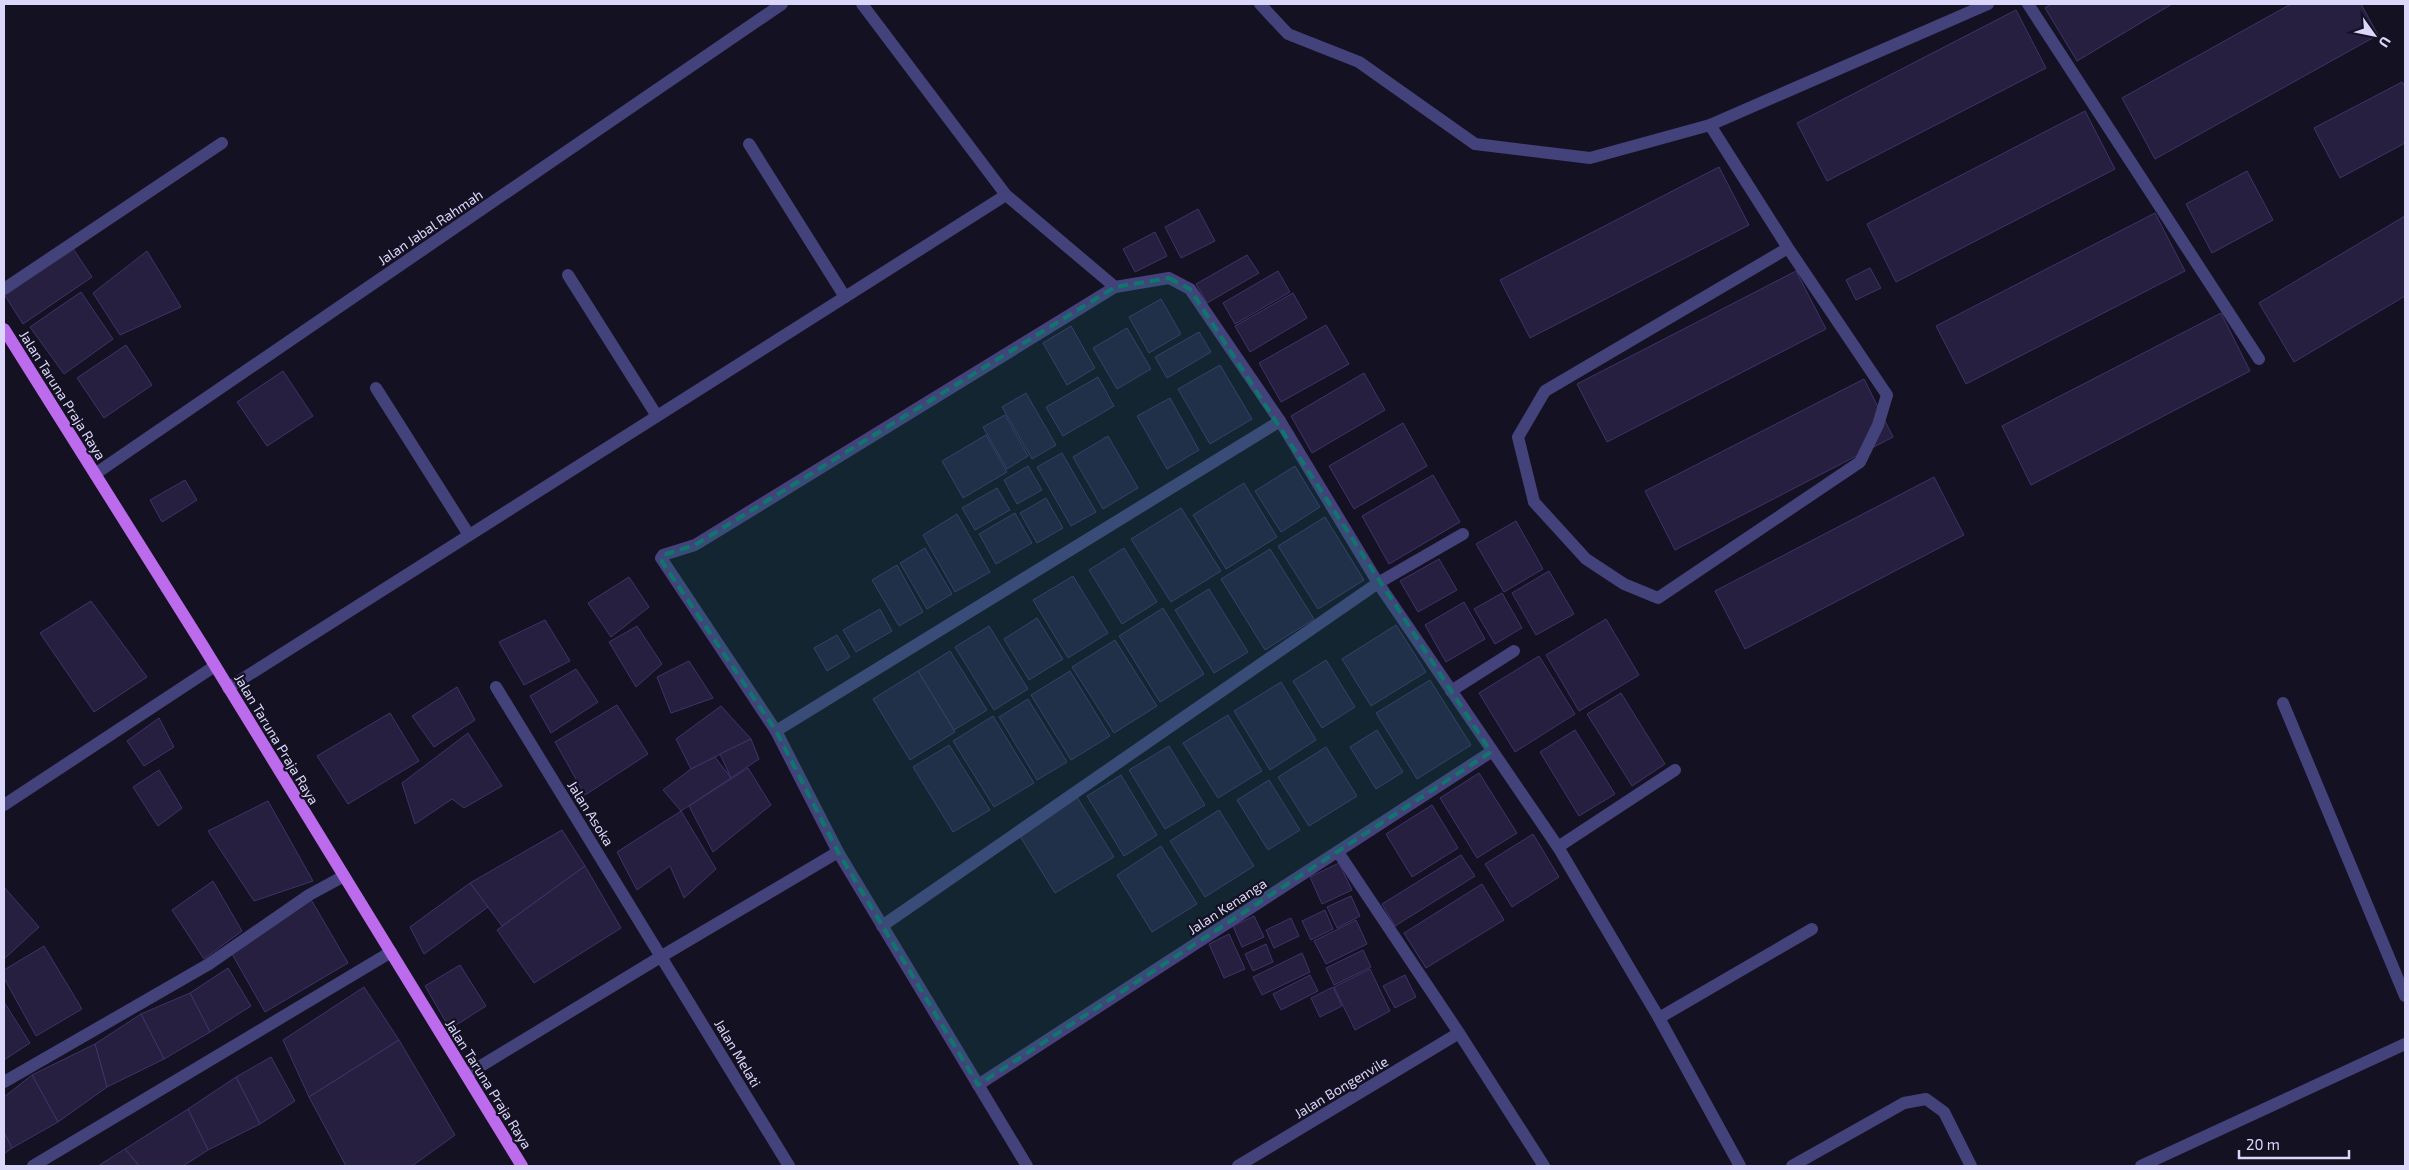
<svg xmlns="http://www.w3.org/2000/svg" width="2409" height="1170" font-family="'Exo 2',sans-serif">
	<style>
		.building { fill: #261f40; stroke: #3f3469 }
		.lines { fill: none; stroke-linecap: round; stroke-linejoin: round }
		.minor { stroke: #44427b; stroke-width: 12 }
		.major { stroke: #bc6bec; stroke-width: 12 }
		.marked { fill: #0f766e; fill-opacity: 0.2; stroke: #0f766e; stroke-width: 4; stroke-dasharray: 10 6; stroke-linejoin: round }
		.labels { text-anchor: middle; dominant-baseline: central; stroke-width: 4.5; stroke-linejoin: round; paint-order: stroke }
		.street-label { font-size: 14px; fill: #dbd7fa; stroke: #141122 }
	</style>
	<rect width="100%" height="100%" fill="#141122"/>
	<g class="building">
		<polygon points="2051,4 2172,4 2077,61 2045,8"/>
		<polygon points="2291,4 2361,4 2378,35 2155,159 2122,98"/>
		<polygon points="2016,10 2046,68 1827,181 1797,123"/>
		<polygon points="2402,82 2405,87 2405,143 2340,178 2314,128"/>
		<polygon points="2085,111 2115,169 1896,282 1867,224"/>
		<polygon points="1719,167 1749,225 1530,338 1500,280"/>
		<polygon points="2247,171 2273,220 2212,253 2186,204"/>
		<polygon points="1198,209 1215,241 1181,258 1165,227"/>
		<polygon points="2155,213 2185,271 1966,384 1936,326"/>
		<polygon points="2405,216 2405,296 2294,362 2259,303"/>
		<polygon points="1155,232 1167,256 1135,272 1123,249"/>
		<polygon points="72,247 92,277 23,324 4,294"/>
		<polygon points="147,251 181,307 120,335 93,293"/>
		<polygon points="1247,255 1259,273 1207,303 1196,284"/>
		<polygon points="1870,268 1881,288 1856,300 1846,280"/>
		<polygon points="1278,271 1290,292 1235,324 1223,303"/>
		<polygon points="1796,271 1826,329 1607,442 1577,384"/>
		<polygon points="81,292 113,339 64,374 30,327"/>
		<polygon points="1293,293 1307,318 1250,352 1235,326"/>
		<polygon points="1161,299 1181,334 1149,353 1129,317"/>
		<polygon points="2221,313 2250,371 2031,485 2002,426"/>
		<polygon points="1326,325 1349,364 1281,402 1259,363"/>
		<polygon points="1071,326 1095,368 1067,385 1043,343"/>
		<polygon points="1127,328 1151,369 1117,389 1093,348"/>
		<polygon points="1199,332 1211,352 1167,378 1155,357"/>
		<polygon points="126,345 152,385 104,418 77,378"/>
		<polygon points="1220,365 1252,419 1210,444 1178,389"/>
		<polygon points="283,371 313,416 267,446 237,402"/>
		<polygon points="1364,373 1385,410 1312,453 1291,416"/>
		<polygon points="1098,377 1114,406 1063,436 1046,407"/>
		<polygon points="1864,379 1893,437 1675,550 1645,491"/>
		<polygon points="1026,393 1056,445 1032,459 1002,407"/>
		<polygon points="1170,398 1199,450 1167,469 1137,416"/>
		<polygon points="1005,415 1028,456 1007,469 983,427"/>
		<polygon points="1403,423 1427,466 1354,509 1329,466"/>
		<polygon points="986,435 1007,472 963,498 942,461"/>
		<polygon points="1108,436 1138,488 1103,509 1073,457"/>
		<polygon points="1062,453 1096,512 1071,526 1037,467"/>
		<polygon points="1028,466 1042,490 1017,504 1004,480"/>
		<polygon points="1295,466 1320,507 1281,532 1255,491"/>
		<polygon points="1433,475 1460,522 1389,564 1362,516"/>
		<polygon points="1934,477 1964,535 1745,649 1715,591"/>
		<polygon points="185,480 197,500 162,522 150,500"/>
		<polygon points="1244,483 1277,537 1226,569 1193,515"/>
		<polygon points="997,488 1010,510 975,530 962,508"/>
		<polygon points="1046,498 1063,528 1037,543 1020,513"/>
		<polygon points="1181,508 1221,571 1171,602 1131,539"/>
		<polygon points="1015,513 1032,543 996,564 979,534"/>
		<polygon points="957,514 990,572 955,592 923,535"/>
		<polygon points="1325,517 1364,580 1318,609 1278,546"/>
		<polygon points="1516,521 1543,569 1504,592 1476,544"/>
		<polygon points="925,548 952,594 927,609 900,563"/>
		<polygon points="1124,548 1157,602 1122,624 1089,570"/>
		<polygon points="1270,549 1314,619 1265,650 1221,579"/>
		<polygon points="1439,559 1457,590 1418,612 1400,581"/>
		<polygon points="897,565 923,612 899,626 872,580"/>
		<polygon points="1549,571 1574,614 1536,635 1512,593"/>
		<polygon points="1073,576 1108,633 1068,658 1033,600"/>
		<polygon points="629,577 649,607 611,637 588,603"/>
		<polygon points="1209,589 1248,652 1214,673 1175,610"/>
		<polygon points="1502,593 1522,628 1495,644 1474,609"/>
		<polygon points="91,601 147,677 94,712 40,633"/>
		<polygon points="1464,602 1485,639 1446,662 1425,625"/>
		<polygon points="1163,608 1204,674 1160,702 1119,636"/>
		<polygon points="880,609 892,631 856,652 843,630"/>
		<polygon points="1037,618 1063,659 1029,680 1004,639"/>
		<polygon points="1606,619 1639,675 1579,711 1546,655"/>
		<polygon points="545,620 570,661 524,685 499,642"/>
		<polygon points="1396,625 1426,672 1371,706 1342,659"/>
		<polygon points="637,626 662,664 636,687 609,642"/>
		<polygon points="989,626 1028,689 994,710 955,647"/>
		<polygon points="837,635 850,657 827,671 814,648"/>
		<polygon points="1115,640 1157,706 1114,733 1072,667"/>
		<polygon points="950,651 987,710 954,730 918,671"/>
		<polygon points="1539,656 1575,714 1515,752 1479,693"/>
		<polygon points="1326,660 1355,707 1322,728 1293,681"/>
		<polygon points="689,661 713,698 671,713 657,677"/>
		<polygon points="576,669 598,702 551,733 530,696"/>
		<polygon points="918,671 955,732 910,760 873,699"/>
		<polygon points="1070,671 1110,736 1071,760 1031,695"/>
		<polygon points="1430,680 1471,745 1417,779 1376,713"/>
		<polygon points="1281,682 1316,740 1270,770 1234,711"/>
		<polygon points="457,687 475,720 434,747 412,716"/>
		<polygon points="1621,693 1665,764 1632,786 1587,714"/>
		<polygon points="1028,699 1067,762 1037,780 999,717"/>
		<polygon points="617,705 648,754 585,795 555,742"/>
		<polygon points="721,706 751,739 691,769 676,739"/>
		<polygon points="390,713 419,761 348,804 317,756"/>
		<polygon points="1228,715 1262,771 1218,798 1183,743"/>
		<polygon points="993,716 1034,783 994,807 953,741"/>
		<polygon points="159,718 174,747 144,766 127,741"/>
		<polygon points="1377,730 1403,772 1376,789 1350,747"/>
		<polygon points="1575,730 1615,794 1579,816 1540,752"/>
		<polygon points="468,733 502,786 464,808 452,799 415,824 402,783"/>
		<polygon points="751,739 759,759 731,778 720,754"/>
		<polygon points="949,745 990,810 953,832 913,767"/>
		<polygon points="1169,746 1205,805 1165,829 1129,770"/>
		<polygon points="1326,747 1357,796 1309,826 1278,777"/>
		<polygon points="715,757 731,778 681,811 663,790 691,769"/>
		<polygon points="748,768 771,805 713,852 689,806"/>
		<polygon points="159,770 182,808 158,826 133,787"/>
		<polygon points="1479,773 1517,833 1477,858 1440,798"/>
		<polygon points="1121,775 1157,835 1124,856 1087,796"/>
		<polygon points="1269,780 1300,830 1268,850 1237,800"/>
		<polygon points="1077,797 1114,857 1055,893 1018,833"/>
		<polygon points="268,801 313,881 254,901 208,831"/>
		<polygon points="1432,805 1458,848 1412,877 1386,834"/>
		<polygon points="1219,810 1254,866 1205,897 1170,841"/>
		<polygon points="681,811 716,869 684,898 670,866 637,890 617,852"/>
		<polygon points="562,830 585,866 502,926 470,883"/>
		<polygon points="1533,834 1559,877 1512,907 1485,864"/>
		<polygon points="1161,846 1197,904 1152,932 1117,875"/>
		<polygon points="1461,855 1475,876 1395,926 1382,904"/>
		<polygon points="1339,863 1352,890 1322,904 1310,877"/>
		<polygon points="585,866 621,928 534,983 497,930"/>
		<polygon points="213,881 242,931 204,959 172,910"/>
		<polygon points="470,883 488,907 424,954 410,927"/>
		<polygon points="1482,884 1504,920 1426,968 1404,933"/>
		<polygon points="4,887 39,927 4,959"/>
		<polygon points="309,896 348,963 265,1012 232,954"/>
		<polygon points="1351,896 1360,916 1337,928 1327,907"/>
		<polygon points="1325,910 1333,929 1311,940 1302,921"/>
		<polygon points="1254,916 1264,937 1242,947 1233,926"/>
		<polygon points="1291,918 1299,936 1274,948 1266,930"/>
		<polygon points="1356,920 1367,944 1326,964 1314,941"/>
		<polygon points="1229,934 1245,969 1224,978 1209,944"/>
		<polygon points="1266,944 1273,962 1253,971 1245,954"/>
		<polygon points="44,946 82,1009 36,1036 4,978 4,970"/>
		<polygon points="1363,950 1371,967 1334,985 1326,968"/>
		<polygon points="1302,953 1310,972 1262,995 1253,977"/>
		<polygon points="460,965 486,1006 450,1029 425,986"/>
		<polygon points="228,968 251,1006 210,1032 190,993"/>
		<polygon points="1370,969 1390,1011 1355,1030 1334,987"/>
		<polygon points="1310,975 1318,991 1281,1010 1273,994"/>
		<polygon points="1405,975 1416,997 1395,1008 1383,986"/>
		<polygon points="364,987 399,1040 309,1097 283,1040"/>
		<polygon points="1333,987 1342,1006 1320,1017 1311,998"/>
		<polygon points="190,993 210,1032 164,1059 141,1014"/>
		<polygon points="4,1002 30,1043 4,1060"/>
		<polygon points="141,1014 164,1059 107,1087 95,1044"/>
		<polygon points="399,1040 455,1135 412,1166 346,1166 309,1097"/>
		<polygon points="95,1044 107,1087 58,1122 32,1075"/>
		<polygon points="271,1057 295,1101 260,1124 236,1077"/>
		<polygon points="32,1075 58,1122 12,1148 4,1133 4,1097"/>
		<polygon points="236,1077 260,1124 208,1150 188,1109"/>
		<polygon points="188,1109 208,1150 183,1166 139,1166 125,1149"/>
		<polygon points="4,1133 12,1148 4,1154"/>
		<polygon points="125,1149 139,1166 98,1166"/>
	</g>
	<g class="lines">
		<g class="minor">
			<polyline points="862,4 1006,195 1115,287"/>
			<polyline points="1260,4 1288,34 1359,62 1475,144 1590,158 1710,125 1988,4"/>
			<polyline points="2028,4 2259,359"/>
			<polyline points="1710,125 1788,248 1887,395 1878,425 1860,462 1658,598 1624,584 1586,559 1534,502 1518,437 1545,391 1788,248"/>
			<polyline points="749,144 845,297"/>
			<polyline points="568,275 657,416"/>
			<polyline points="4,289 222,143"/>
			<polyline points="376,388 469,535"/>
			<polyline points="95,474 782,4"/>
			<polyline points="496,687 789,1166"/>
			<polyline points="228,688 1006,195"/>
			<polyline points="1451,691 1514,651"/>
			<polyline points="2283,703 2405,996"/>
			<polyline points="776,731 1280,421"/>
			<polyline points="4,805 215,666"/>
			<polyline points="1558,847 1675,770"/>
			<polyline points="1338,852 1459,1033 1544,1166"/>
			<polyline points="882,926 1378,583 1463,534"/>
			<polyline points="1659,1018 1812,929"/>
			<polyline points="466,1075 662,956 838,852"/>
			<polyline points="4,1082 209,964 309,895 344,876"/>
			<polyline points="978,1085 1491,752"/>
			<polyline points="33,1166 391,952"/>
			<polyline points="1027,1166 838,852 776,731 661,558 663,555 695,545 1115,287 1169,278 1190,289 1280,421 1378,583 1558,847 1659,1018 1740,1166"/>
			<polyline points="1238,1166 1459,1033"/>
			<polyline points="1792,1166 1904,1103 1926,1099 1944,1112 1971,1166"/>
			<polyline points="2141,1166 2405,1044"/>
		</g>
		<polyline class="major" points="4,329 203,646 522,1166"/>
	</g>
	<path class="marked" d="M1169,278L1190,289L1491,752L978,1085L838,852L776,731L662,562L663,555L695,545L1115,287Z"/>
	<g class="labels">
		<g class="street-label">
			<text transform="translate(430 227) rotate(-34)">Jalan Jabal Rahmah</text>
			<text transform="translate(63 395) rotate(58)">Jalan Taruna Praja Raya</text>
			<text transform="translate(277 739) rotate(59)">Jalan Taruna Praja Raya</text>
			<text transform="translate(591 813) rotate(58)">Jalan Asoka</text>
			<text transform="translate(1227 906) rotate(-33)">Jalan Kenanga</text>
			<text transform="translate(738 1053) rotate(59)">Jalan Melati</text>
			<text transform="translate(489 1084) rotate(58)">Jalan Taruna Praja Raya</text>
			<text transform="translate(1341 1087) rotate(-31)">Jalan Bongenvile</text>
		</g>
	</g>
	<rect width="2409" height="1170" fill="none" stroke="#dbd7fa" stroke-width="10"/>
	<g transform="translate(2374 35) rotate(123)" stroke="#141122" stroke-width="4" paint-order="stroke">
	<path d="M0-4L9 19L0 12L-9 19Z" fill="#dbd7fa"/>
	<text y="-8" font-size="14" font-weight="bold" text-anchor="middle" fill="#dbd7fa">U</text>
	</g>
	<path d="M2239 1150v8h110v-8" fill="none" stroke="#dbd7fa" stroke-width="2.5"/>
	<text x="2246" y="1150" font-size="15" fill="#dbd7fa" stroke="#141122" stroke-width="4" paint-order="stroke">20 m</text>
</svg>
